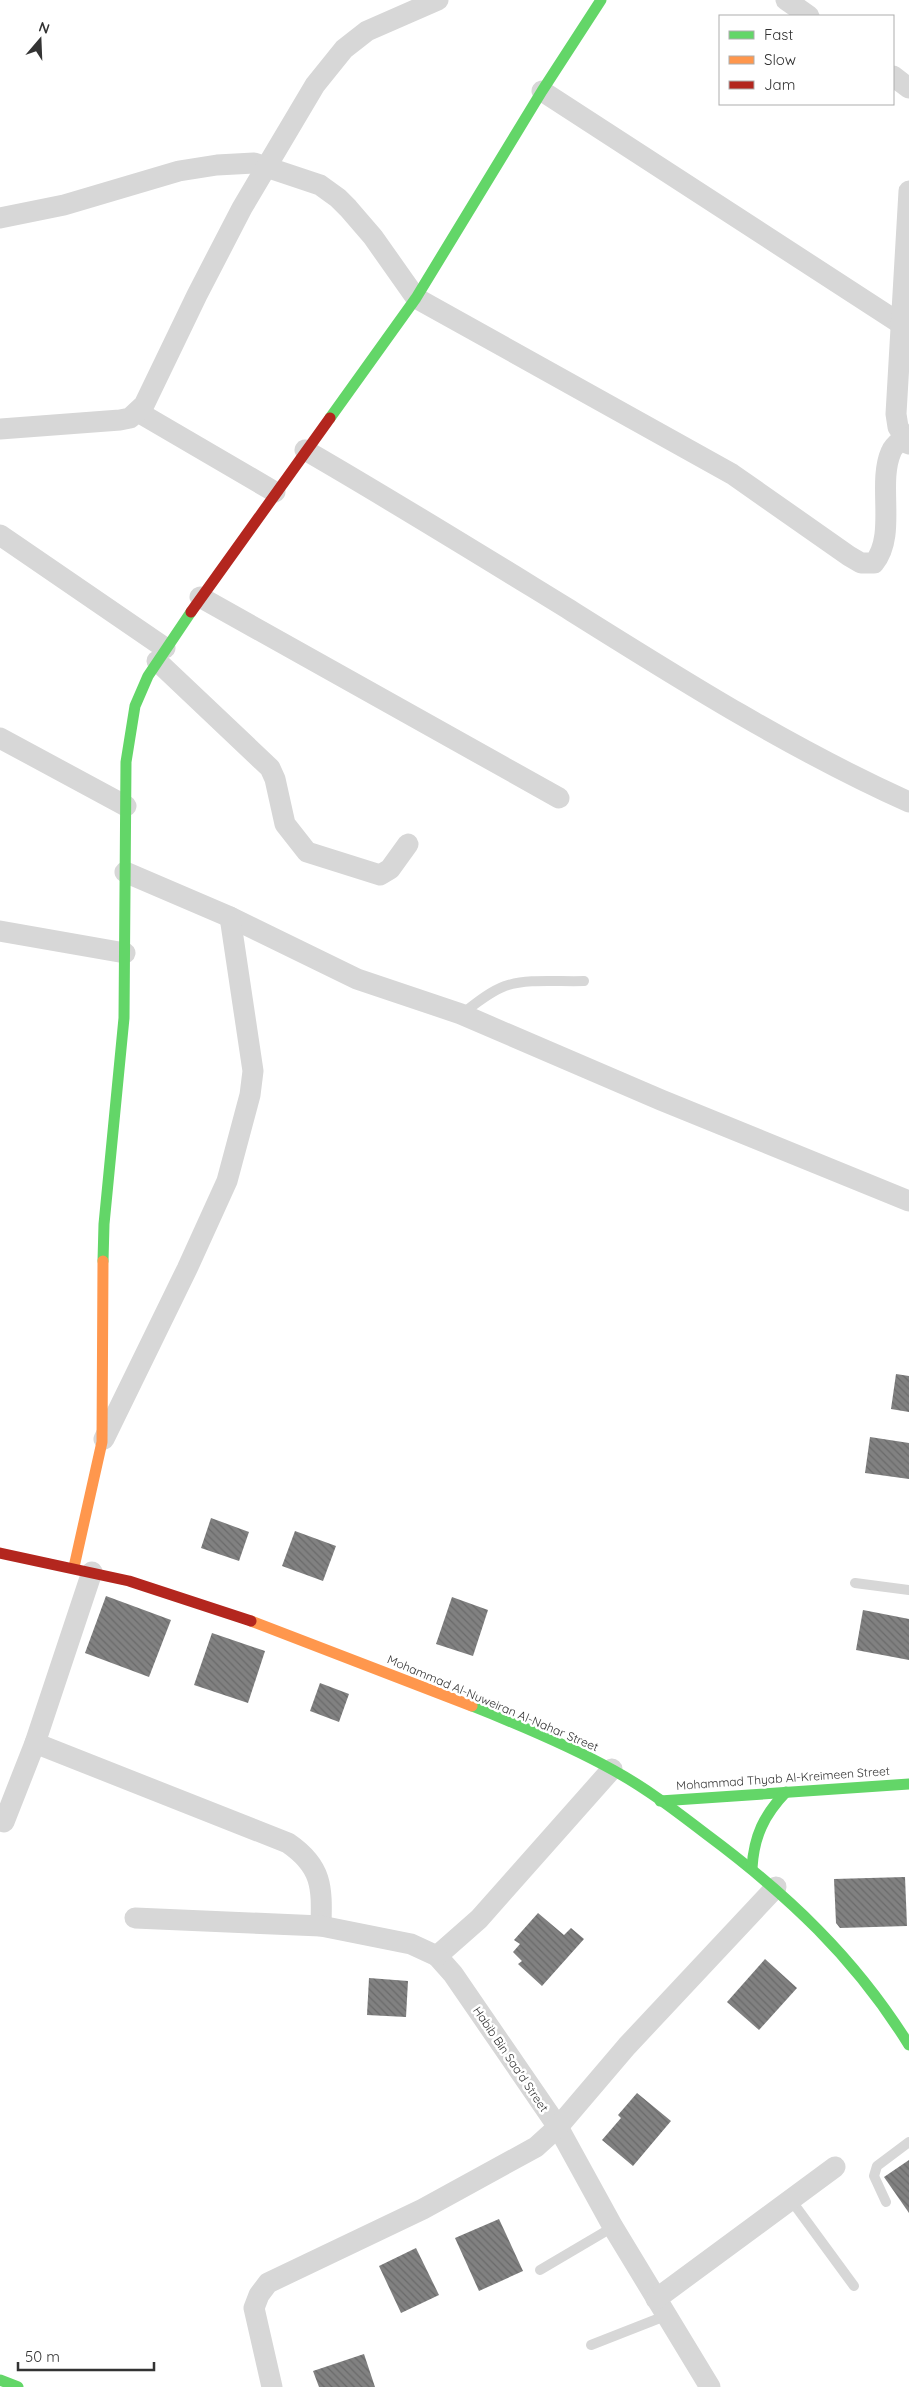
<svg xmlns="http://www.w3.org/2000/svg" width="909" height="2387" font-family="Quicksand,sans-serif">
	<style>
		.building { fill: url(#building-back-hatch) }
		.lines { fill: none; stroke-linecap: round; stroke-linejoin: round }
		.lane { stroke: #d7d7d7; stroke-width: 10 }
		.street { stroke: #d7d7d7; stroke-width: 21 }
		.fast { stroke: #63d668; stroke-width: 11 }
		.slow { stroke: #ff974d; stroke-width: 11 }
		.jam { stroke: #b3261e; stroke-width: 11 }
		.labels { text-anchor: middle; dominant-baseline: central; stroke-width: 5; stroke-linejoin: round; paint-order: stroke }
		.street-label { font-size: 12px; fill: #333; stroke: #fff }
	</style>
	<defs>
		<pattern id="building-back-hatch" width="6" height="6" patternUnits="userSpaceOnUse" patternTransform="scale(1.25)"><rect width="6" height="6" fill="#818181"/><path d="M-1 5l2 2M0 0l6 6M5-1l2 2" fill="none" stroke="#6a6a6a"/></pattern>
	</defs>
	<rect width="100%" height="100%" fill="#fff"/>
	<g class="building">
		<polygon points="896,1374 909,1376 909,1412 891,1409"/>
		<polygon points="870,1437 909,1443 909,1479 865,1473"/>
		<polygon points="211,1518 249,1532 239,1561 201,1548"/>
		<polygon points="295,1531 336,1546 323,1581 282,1566"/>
		<polygon points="106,1596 171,1620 149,1677 85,1653"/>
		<polygon points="452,1597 488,1610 473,1656 436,1644"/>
		<polygon points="863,1610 909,1619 909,1660 856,1650"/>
		<polygon points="212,1633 265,1651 248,1703 194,1685"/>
		<polygon points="320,1683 349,1694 339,1722 310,1711"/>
		<polygon points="905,1877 907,1926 840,1928 836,1923 834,1879"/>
		<polygon points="538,1913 564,1935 571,1928 584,1939 542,1986 518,1964 522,1961 513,1952 520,1944 514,1940"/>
		<polygon points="765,1959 797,1988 759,2030 727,2002"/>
		<polygon points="369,1978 408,1981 406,2017 367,2015"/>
		<polygon points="637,2093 671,2121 633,2166 602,2140 621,2118 618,2115"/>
		<polygon points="909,2160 909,2213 884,2177"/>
		<polygon points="499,2219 523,2271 479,2291 455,2238"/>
		<polygon points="416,2248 439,2295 401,2313 379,2266"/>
		<polygon points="364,2354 375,2387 319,2387 313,2371"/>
	</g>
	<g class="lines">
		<g class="lane">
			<path d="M462,1014C475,1004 489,992 505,986C529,978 558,982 584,981"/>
			<polyline points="855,1583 909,1590"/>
			<polyline points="791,2200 854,2286"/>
			<polyline points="886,2202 874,2176 877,2166 909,2142"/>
			<polyline points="540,2270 613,2227"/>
			<polyline points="591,2345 665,2316"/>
		</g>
		<g class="street">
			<polyline points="786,0 809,16"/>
			<polyline points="893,76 909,88"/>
			<polyline points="542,91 901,324"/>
			<polyline points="909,191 896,414 898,427 909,444"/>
			<path d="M0,218L64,205L179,171L217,165L254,163L320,185L338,198L348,208L373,237L416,298L732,474L849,556L861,563H874C897,535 877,484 891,452C893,446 899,442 904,438"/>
			<polyline points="138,412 275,492"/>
			<polyline points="0,429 120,420 130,418 144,405 197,295 242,208 315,85 344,49 367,31 438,0"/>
			<path d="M305,450C395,502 482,556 570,610C680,679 791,749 909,802"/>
			<polyline points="0,535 165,648"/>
			<polyline points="200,597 559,798"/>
			<polyline points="157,661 270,768 275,779 285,824 307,852 380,875 390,869 408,844"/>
			<polyline points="0,738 126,806"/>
			<polyline points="125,872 230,917 357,979 461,1014 661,1100 909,1201"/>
			<polyline points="0,931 125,953"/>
			<polyline points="104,1439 187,1269 227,1181 250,1095 253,1071 230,917"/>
			<path d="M35,1743L288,1843C323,1867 322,1888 321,1926"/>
			<polyline points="612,1769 479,1919 437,1956 453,1974 558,2127 613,2227 710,2387"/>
			<polyline points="4,1822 35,1743 92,1572"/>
			<polyline points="135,1918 321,1926 411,1944 437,1956"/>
			<polyline points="656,2299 835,2167"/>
			<polyline points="272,2387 254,2308 259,2295 268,2283 423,2209 536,2147 558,2127 627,2046 776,1887"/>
		</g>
		<g class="fast">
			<polyline points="330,418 416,298 542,91 601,0"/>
			<polyline points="103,1261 104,1224 124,1018 126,762 135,706 148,676 191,612"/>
			<path d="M472,1706C520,1725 568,1745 613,1770C646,1788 676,1811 706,1834C788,1895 855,1958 909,2045"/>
			<polyline points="660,1801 909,1784"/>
			<path d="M752,1868C754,1836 764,1815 786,1792"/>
			<polyline points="0,2380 18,2387"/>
		</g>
		<g class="slow">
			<polyline points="74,1567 102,1442 103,1261"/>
			<polyline points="251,1621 472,1706"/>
		</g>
		<g class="jam">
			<polyline points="191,612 330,418"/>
			<polyline points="0,1553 129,1581 251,1621"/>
		</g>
	</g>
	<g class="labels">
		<g class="street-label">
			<text transform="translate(493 1703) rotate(23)">Mohammad Al-Nuweiran Al-Nahar Street</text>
			<text transform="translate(783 1778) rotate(-4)">Mohammad Thyab Al-Kreimeen Street</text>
			<text transform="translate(511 2059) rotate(56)">Habib Bin Saa'd Street</text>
		</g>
	</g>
	<rect x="719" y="15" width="175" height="90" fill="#ffffff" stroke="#adadad"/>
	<rect x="729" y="31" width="25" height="8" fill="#63d668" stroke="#adadad"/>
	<text x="764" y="40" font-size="15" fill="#333333">Fast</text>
	<rect x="729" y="56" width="25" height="8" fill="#ff974d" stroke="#adadad"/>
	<text x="764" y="65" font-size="15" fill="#333333">Slow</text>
	<rect x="729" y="81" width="25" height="8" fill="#b3261e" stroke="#adadad"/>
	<text x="764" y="90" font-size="15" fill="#333333">Jam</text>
	<g transform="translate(40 40) rotate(19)" stroke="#ffffff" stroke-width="4" paint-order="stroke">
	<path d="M0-4L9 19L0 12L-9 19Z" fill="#333333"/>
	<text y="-8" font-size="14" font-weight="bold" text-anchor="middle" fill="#333333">N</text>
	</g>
	<path d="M18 2362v8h136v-8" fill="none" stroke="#333333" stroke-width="2.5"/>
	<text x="25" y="2362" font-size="15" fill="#333333" stroke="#ffffff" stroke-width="4" paint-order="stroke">50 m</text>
</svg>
